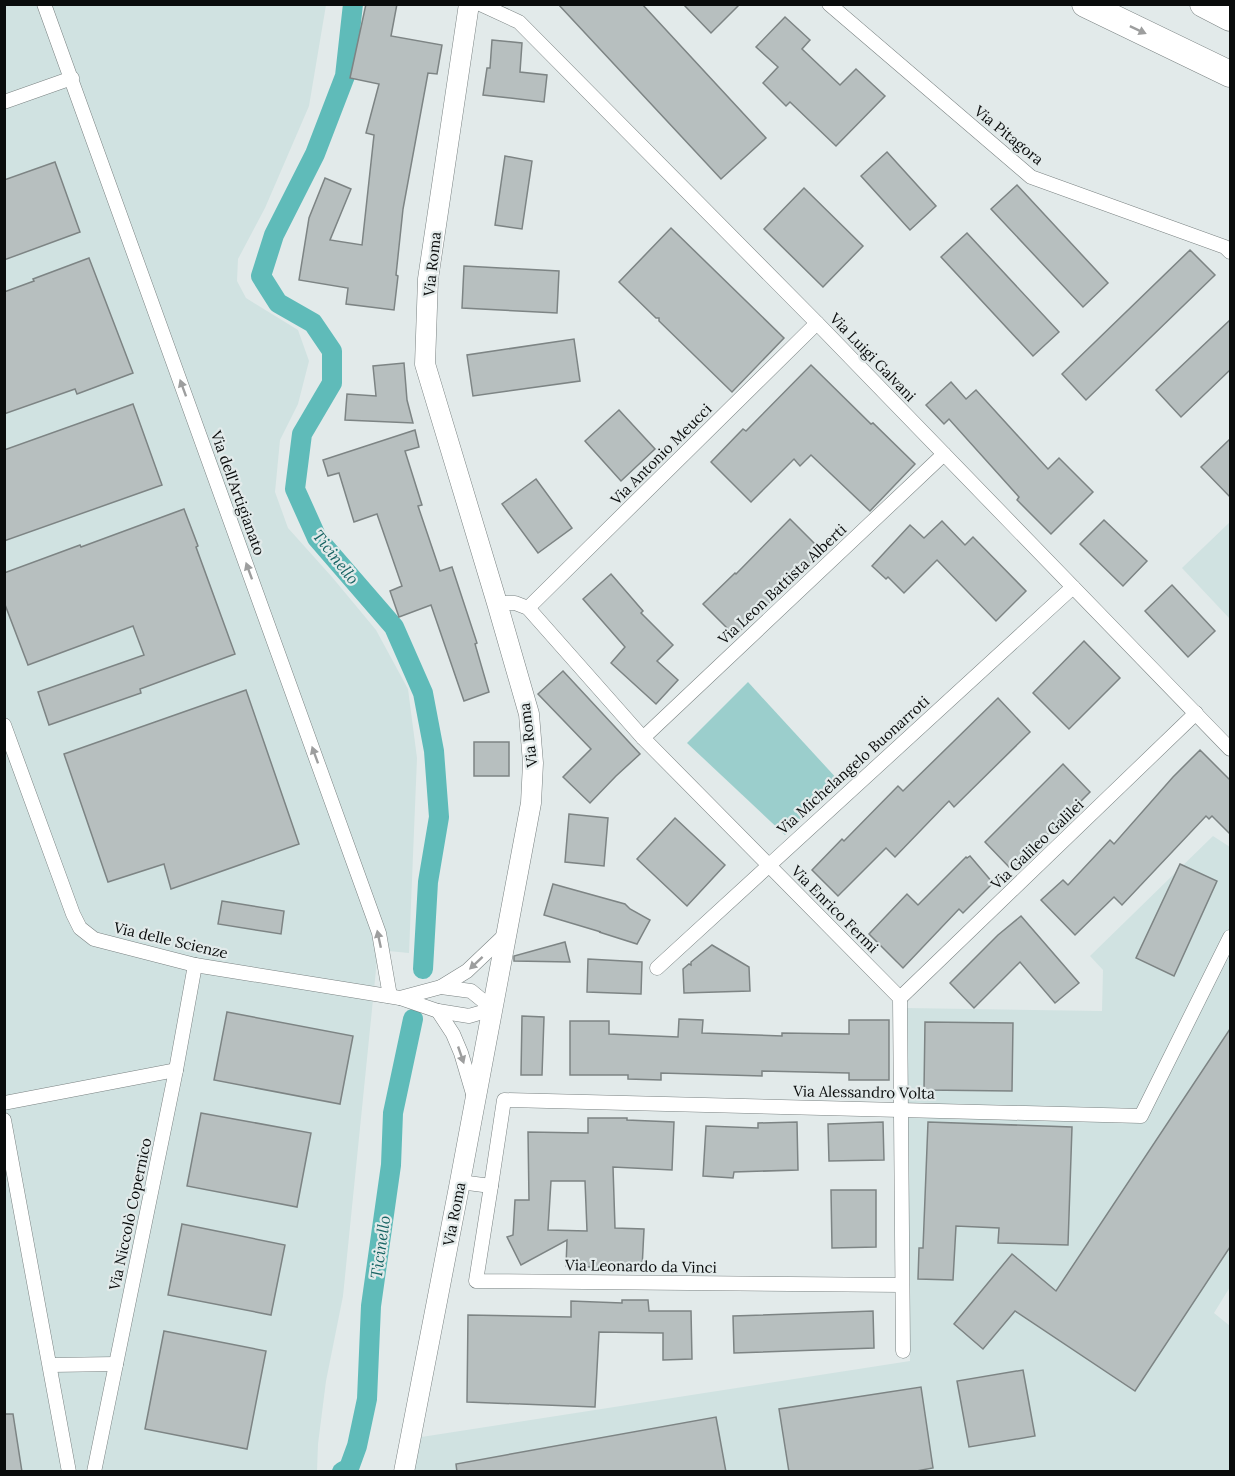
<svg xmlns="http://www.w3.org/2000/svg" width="1235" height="1476" font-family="Lora,serif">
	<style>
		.built { fill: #d0e2e1 }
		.green { fill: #9bcecc }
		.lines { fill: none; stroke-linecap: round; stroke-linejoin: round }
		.canal { stroke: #5fbbb9; stroke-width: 20 }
		.building { fill: #b7bfbf; stroke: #7d8484; stroke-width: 1.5; fill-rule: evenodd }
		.street-casing { stroke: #7a8282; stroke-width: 15 }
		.secondary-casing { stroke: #7a8282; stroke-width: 21 }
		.highway-casing { stroke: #7a8282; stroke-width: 27 }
		.street { stroke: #fff; stroke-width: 14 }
		.secondary { stroke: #fff; stroke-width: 20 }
		.highway { stroke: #fff; stroke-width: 26 }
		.oneway { fill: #9d9e9e }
		.labels { text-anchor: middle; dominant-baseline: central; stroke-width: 4.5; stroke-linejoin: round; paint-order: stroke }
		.street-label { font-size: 15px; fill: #0a0c0c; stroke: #e2eaea }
		.water-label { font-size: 16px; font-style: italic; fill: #186463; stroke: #e2eaea }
	</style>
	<rect width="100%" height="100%" fill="#e2eaea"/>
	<g class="built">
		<polygon points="5,5 326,5 309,106 265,208 238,259 237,281 246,298 298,330 309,361 298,404 280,440 275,492 288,528 332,577 376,630 408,689 417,758 409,953 378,950 343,1296 326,1381 318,1444 317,1471 5,1472"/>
		<polygon points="1230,522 1230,619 1182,568"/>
		<polygon points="1213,836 1230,847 1230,1287 1214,1313 1230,1326 1230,1471 409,1472 415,1438 910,1361 905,1008 1102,1011 1103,970 1090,956"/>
	</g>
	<polygon class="green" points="748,682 839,781 785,835 687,743"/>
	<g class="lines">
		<g class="canal">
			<polyline points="353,4 345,76 315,154 274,235 261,276 278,303 313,323 332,351 332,383 302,434 295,489 317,538 394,627 423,693 434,751 439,817 428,882 423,969"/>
			<polyline points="342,1472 349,1468 357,1446 367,1399 371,1306 391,1165 393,1113 413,1019"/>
		</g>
	</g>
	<g class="building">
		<polygon points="366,4 397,4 391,36 442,45 437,74 428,73 403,209 396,275 398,276 394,310 346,304 348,288 299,280 309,218 325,178 351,189 330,240 362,245 374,135 366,133 379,84 350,78"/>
		<polygon points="558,4 642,4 766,138 721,179"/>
		<polygon points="683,4 740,4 711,33"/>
		<polygon points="785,17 810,40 802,49 840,85 856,69 885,96 836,146 790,102 786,106 763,83 778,67 756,47"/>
		<polygon points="492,40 522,43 520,72 547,75 544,102 483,95 487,68 490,68"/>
		<polygon points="887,152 936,206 910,230 861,176"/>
		<polygon points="505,156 532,161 522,229 495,225"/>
		<polygon points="55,162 80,232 4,260 4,180"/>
		<polygon points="1017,185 1108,283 1083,307 991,209"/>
		<polygon points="804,188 863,246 823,287 764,229"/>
		<polygon points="671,228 784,338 732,392 659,321 659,318 656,318 619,282"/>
		<polygon points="967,233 1059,332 1033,356 941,257"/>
		<polygon points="1190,250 1215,275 1086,400 1062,374"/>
		<polygon points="89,258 133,373 77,394 75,389 4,414 4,292 34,281 33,279"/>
		<polygon points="464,266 559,271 557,313 462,308"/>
		<polygon points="1230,320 1230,370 1181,417 1156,390"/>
		<polygon points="574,339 580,381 473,396 467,355"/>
		<polygon points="404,363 407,400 413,423 345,420 347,394 376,396 373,366"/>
		<polygon points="811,365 871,424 873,423 915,464 870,511 811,455 800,466 794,459 751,502 711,462 743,429 746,431"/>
		<polygon points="951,382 966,399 976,390 1048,469 1059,458 1093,492 1051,534 1017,500 1019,497 949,419 944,424 926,405"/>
		<polygon points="133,404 162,485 4,541 4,450"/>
		<polygon points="619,410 655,449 621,481 585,441"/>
		<polygon points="415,430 419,447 405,451 422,505 418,506 440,571 452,567 477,643 475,644 489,692 464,701 431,605 399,617 390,591 402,586 377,514 354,522 339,473 328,476 323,460"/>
		<polygon points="1230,439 1230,497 1201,467"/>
		<polygon points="536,479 572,528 538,553 502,504"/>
		<polygon points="184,509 198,546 196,547 235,654 140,689 141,693 49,725 38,692 144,655 133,626 28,665 4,602 4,573 80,545 81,547"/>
		<polygon points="790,519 822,551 784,590 783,589 735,636 703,604 735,573 736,574"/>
		<polygon points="1104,520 1147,561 1123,586 1080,544"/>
		<polygon points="942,521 965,545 973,537 1026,591 996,621 937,560 904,593 888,577 886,579 872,566 910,525 924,538"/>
		<polygon points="611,574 643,611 641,613 673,645 657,661 678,680 656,704 611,663 625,647 583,599"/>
		<polygon points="1172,585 1215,631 1188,657 1145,611"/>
		<polygon points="1084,641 1120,678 1069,729 1033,693"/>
		<polygon points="563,671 640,754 616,776 590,803 563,777 591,749 538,694"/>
		<polygon points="246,690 299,844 171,889 164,864 108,882 64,754"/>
		<polygon points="998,698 1030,732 954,807 949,801 895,857 886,848 838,896 812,870 842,839 844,841 898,786 903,791"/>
		<rect x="474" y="742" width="35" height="34"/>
		<polygon points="1200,750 1230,780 1230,834 1212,816 1209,819 1206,816 1122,905 1114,897 1075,935 1041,900 1063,880 1068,885 1110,840 1114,844 1173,777"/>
		<polygon points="1063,764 1090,792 1013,869 1010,866 1009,867 985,842"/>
		<polygon points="569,814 608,818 604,866 565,862"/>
		<polygon points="675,818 725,865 687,906 637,859"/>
		<polygon points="970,856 993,883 963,913 959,909 903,968 869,934 907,894 918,905 966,857 967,858"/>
		<polygon points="1180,864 1217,881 1174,976 1136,958"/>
		<polygon points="553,884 625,904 630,909 650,920 637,944 599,932 601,932 544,915"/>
		<polygon points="222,901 284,911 281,934 218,924"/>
		<polygon points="1021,916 1079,983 1055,1003 1020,962 974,1008 950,983 998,935"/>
		<polygon points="565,942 570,962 514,961 514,956"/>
		<polygon points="712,945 749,967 750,991 684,993 683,969 689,964 691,965 691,962"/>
		<polygon points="588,959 642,962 641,994 587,992"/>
		<polygon points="227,1012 353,1036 340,1104 214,1080"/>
		<polygon points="522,1016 544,1017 542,1075 521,1075"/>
		<polygon points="679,1019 703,1020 702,1033 782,1036 782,1033 849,1034 849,1020 889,1020 889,1080 849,1080 849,1073 762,1071 762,1076 661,1073 661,1080 628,1079 628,1075 570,1075 570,1021 609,1021 609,1034 678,1037"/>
		<polygon points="925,1022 1013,1023 1012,1091 924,1090"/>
		<polygon points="1230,1029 1230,1247 1135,1391 1015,1311 983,1349 954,1324 1012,1254 1056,1291"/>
		<polygon points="201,1113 311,1133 297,1207 187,1186"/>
		<path d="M588,1118H627V1120L674,1122L672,1170L613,1167L615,1228L644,1229L642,1269L566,1266L567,1240L521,1265L507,1237L513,1235L515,1200H529L528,1132L588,1133ZM551,1181H585L587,1231L548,1230Z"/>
		<polygon points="797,1122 798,1170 734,1172 733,1178 703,1176 706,1126 758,1128 758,1123"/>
		<polygon points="883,1122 884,1160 829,1161 828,1124"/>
		<polygon points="928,1122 1072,1127 1068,1245 998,1243 999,1228 956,1226 953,1280 918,1279 919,1248 923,1248"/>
		<polygon points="831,1190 876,1190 876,1247 832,1248"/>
		<polygon points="182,1224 285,1245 271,1315 168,1295"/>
		<polygon points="622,1300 648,1300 649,1311 691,1311 692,1359 663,1360 663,1333 599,1332 595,1407 467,1402 468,1315 571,1317 571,1301 622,1303"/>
		<polygon points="873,1311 874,1348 734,1353 733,1316"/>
		<polygon points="164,1331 266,1351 247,1449 145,1429"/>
		<polygon points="1023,1370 1035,1436 969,1447 957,1381"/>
		<polygon points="921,1387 933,1468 911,1472 789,1472 779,1409"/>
		<polygon points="4,1414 13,1414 22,1472 4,1472"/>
		<polygon points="716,1417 726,1472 457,1472 456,1464"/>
	</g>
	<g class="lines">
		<g class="street-casing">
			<g id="street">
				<polyline points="44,4 379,933 390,996"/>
				<polyline points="480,4 519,22 817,323 1230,749"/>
				<polyline points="829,4 1031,177 1225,247 1230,252"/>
				<polyline points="4,102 72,78"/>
				<polyline points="497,603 515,603 528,608 643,738 900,998 903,1351"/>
				<polyline points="528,608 817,323"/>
				<polyline points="4,725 73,914 80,928 94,939 195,965 400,998 438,1011 469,1016 493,1009"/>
				<polyline points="643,738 944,454"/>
				<polyline points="657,968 1073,587"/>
				<polyline points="441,987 467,971 507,933"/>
				<polyline points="400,998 441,987 471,991 493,1009"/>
				<polyline points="900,998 1196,713"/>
				<polyline points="438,1011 453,1034 461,1053 474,1097"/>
				<polyline points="4,1103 176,1070"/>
				<polyline points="4,1120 69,1472"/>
				<polyline points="460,1182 491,1186 504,1100 1141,1116 1230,937"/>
				<polyline points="491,1186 476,1281 902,1285"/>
				<polyline points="51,1365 116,1364"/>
				<polyline points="94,1472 176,1070 195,965"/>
			</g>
		</g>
		<g class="secondary-casing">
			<polyline id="secondary" points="404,1472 460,1182 531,803 533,763 529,714 497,603 425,364 428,279 469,4"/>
		</g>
		<g class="highway-casing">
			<g id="highway">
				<polyline points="1085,4 1230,74"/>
				<polyline points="1203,4 1230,18"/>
			</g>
		</g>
		<use href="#street" class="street"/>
		<use href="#secondary" class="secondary"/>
		<use href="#highway" class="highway"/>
	</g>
	<defs><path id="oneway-solid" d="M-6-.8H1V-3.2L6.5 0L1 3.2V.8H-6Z" transform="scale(1.5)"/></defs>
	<g class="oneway">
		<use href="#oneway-solid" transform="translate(1138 30) rotate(25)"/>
		<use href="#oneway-solid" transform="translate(183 388) rotate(-110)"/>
		<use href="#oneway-solid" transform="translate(249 571) rotate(-110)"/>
		<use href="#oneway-solid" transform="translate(315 755) rotate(-110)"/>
		<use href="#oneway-solid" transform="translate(379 939) rotate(-102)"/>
		<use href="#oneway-solid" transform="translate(476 963) rotate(137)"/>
		<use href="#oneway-solid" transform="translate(461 1055) rotate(71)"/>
	</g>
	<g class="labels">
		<g class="street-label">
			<text transform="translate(1009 135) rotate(39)">Via Pitagora</text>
			<text transform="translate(432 264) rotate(-84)">Via Roma</text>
			<text transform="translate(873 357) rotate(46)">Via Luigi Galvani</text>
			<text transform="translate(661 454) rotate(-45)">Via Antonio Meucci</text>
			<text transform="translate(238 493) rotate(70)">Via dell'Artigianato</text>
			<text transform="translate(782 584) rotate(-43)">Via Leon Battista Alberti</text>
			<text transform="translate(528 735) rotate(-97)">Via Roma</text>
			<text transform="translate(853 765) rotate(-42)">Via Michelangelo Buonarroti</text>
			<text transform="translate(1037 844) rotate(-44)">Via Galileo Galilei</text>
			<text transform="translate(835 909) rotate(45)">Via Enrico Fermi</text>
			<text transform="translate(171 940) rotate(13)">Via delle Scienze</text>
			<text transform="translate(864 1092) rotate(1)">Via Alessandro Volta</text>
			<text transform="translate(130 1214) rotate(-78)">Via Niccolò Copernico</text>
			<text transform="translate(454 1214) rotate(-79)">Via Roma</text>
			<text transform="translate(641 1266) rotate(1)">Via Leonardo da Vinci</text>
		</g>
		<g class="water-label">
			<text transform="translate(336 557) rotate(52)">Ticinello</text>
			<text transform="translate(380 1247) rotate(-82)">Ticinello</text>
		</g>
	</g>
	<rect width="1235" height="1476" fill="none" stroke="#0a0c0c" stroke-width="12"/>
</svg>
